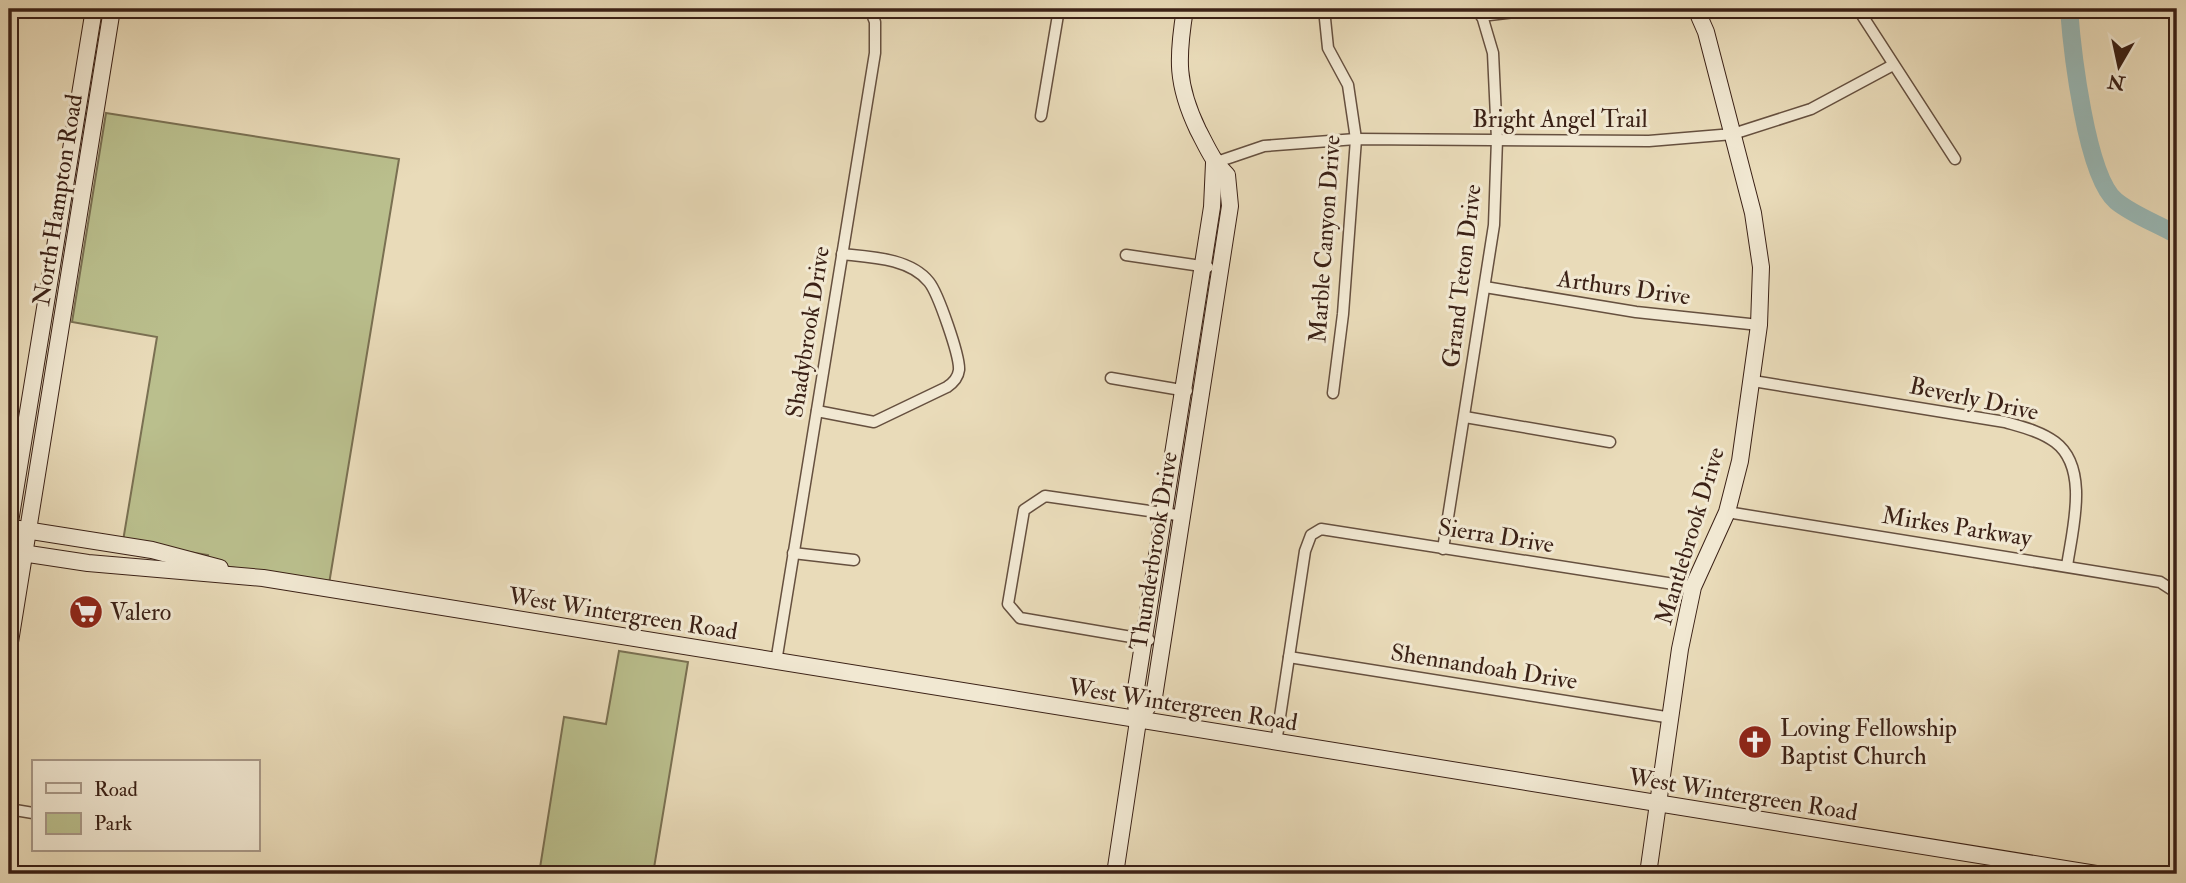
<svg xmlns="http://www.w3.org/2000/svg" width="2186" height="883" font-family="'IM FELL Double Pica',serif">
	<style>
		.green { fill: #babf8d; stroke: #7a7052; stroke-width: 2 }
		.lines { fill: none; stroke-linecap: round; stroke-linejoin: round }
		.river { stroke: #99b9b7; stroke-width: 18 }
		.street-casing { stroke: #66503f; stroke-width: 13 }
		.secondary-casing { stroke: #3b2116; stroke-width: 18 }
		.street { stroke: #f1e8d2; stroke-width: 10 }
		.secondary { stroke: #f1e8d2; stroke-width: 16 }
		.labels { text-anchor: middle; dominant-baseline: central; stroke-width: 6; stroke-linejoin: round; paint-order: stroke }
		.street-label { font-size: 24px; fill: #3b2116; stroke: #f1e8d2 }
		.poi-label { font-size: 24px; fill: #3b2116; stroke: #f1e8d2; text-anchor: start }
	</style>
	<rect width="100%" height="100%" fill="#e9dbb9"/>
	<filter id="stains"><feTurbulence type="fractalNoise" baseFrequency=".00286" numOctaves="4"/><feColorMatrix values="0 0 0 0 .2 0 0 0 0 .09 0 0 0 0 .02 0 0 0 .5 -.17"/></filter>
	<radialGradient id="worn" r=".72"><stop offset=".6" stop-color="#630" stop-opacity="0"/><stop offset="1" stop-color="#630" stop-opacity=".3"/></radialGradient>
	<g class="green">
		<polygon points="106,113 399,159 329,584 207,563 208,555 123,541 157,337 72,322"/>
		<polygon points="619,651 688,662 653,874 539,874 564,717 606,724"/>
	</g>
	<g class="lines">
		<path class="river" d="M2069,9C2072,49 2086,176 2116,201C2133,215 2158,224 2177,235"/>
		<g class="street-casing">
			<g id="street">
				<polyline points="1324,9 1328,48 1348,85 1356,139 1343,314 1333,393"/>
				<polyline points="1858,9 1955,159"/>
				<polyline points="1481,16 1540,9"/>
				<polyline points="1041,116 1059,9"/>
				<polyline points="1214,163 1264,146 1356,139 1649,141 1733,134 1811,109 1893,65"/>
				<polyline points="1126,255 1208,267"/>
				<polyline points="1485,287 1636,312 1759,325"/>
				<polyline points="1111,378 1187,391"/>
				<path d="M1753,381L2005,422C2022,427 2040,431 2055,442C2090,468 2072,531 2067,566"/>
				<path d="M817,411L874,422L947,387C953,383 958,378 959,370C960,356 938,293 929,282C910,258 870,257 842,254"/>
				<polyline points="1465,417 1610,442"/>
				<polyline points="1727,512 2160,582 2177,593"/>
				<polyline points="1443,549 1494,225 1497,139 1493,53 1480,9"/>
				<polyline points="793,553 854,560"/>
				<polyline points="1149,640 1020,618 1008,604 1024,510 1045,496 1184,516"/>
				<polyline points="1289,657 1672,718"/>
				<polyline points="776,662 875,53 875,22 870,9"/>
				<polyline points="1276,743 1305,551 1311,535 1321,529 1693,587"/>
				<polyline points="9,809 33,813"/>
			</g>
		</g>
		<g class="secondary-casing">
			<g id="secondary">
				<polyline points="9,528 94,9"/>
				<polyline points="19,529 152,550 220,568"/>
				<polyline points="9,551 88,563 263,578 2096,874"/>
				<polyline points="9,648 112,9"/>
				<path d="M1138,721L1154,697L1230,206L1227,175C1213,162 1207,147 1198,130C1176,84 1177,58 1185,9"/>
				<polyline points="1115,874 1138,721 1135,695 1212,207 1214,163"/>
				<polyline points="1648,874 1680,649 1693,587 1727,512 1740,461 1759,325 1761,267 1753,213 1706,32 1696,9"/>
			</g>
		</g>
		<use href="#street" class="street"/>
		<use href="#secondary" class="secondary"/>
	</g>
	<defs>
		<g id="supermarket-disc" transform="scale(1.75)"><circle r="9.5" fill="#8f2418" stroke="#f1e8d2"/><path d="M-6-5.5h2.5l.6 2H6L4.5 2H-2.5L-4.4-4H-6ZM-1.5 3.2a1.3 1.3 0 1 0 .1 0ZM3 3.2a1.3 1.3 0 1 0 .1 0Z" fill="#fff"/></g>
		<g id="church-disc" transform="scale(1.75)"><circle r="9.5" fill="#8f2418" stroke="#f1e8d2"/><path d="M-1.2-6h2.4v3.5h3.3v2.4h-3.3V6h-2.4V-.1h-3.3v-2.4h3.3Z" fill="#fff"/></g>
	</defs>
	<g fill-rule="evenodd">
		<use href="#supermarket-disc" x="86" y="612"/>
		<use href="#church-disc" x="1755" y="742"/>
	</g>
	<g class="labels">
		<g class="street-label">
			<text x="1560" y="119">Bright Angel Trail</text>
			<text transform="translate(58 200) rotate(-81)">North Hampton Road</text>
			<text transform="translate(1325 239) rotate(-86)">Marble Canyon Drive</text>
			<text transform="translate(1462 276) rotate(-83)">Grand Teton Drive</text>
			<text transform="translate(1624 288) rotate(8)">Arthurs Drive</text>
			<text transform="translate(808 332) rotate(-81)">Shadybrook Drive</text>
			<text transform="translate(1974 399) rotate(12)">Beverly Drive</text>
			<text transform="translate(1957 527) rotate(9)">Mirkes Parkway</text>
			<text transform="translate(1496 536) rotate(9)">Sierra Drive</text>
			<text transform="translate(1690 536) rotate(-73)">Mantlebrook Drive</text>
			<text transform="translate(1154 551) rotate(-81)">Thunderbrook Drive</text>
			<text transform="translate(623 614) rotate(9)">West Wintergreen Road</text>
			<text transform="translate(1484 667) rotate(9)">Shennandoah Drive</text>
			<text transform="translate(1183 705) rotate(9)">West Wintergreen Road</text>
			<text transform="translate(1743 795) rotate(9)">West Wintergreen Road</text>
		</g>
		<g class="poi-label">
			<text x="110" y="612">Valero</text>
			<text x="1780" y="728">Loving Fellowship<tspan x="1780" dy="28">Baptist Church</tspan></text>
		</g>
	</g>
	<rect width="2186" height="883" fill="none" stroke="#e9dbb9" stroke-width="35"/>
	<rect x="10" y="10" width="2165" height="862" fill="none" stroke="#3b2116" stroke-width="3.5"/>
	<rect x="18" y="18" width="2151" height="848" fill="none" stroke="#3b2116" stroke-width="2"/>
	<rect x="32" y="760" width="228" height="91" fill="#f1e8d2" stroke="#a89887" stroke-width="2"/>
	<rect x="46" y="783" width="35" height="10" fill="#f1e8d2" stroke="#a89887" stroke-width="2"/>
	<text x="94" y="796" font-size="21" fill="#3b2116">Road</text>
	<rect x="46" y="813" width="35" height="21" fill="#babf8d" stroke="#a89887" stroke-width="2"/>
	<text x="94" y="830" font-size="21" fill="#3b2116">Park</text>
	<g transform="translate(2119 66) rotate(189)" stroke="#f1e8d2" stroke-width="5" paint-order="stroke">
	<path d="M0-5L12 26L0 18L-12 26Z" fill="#3b2116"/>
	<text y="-10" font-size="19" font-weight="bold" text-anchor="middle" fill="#3b2116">N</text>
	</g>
	<rect width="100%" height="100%" filter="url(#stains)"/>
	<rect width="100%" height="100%" fill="url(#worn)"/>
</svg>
